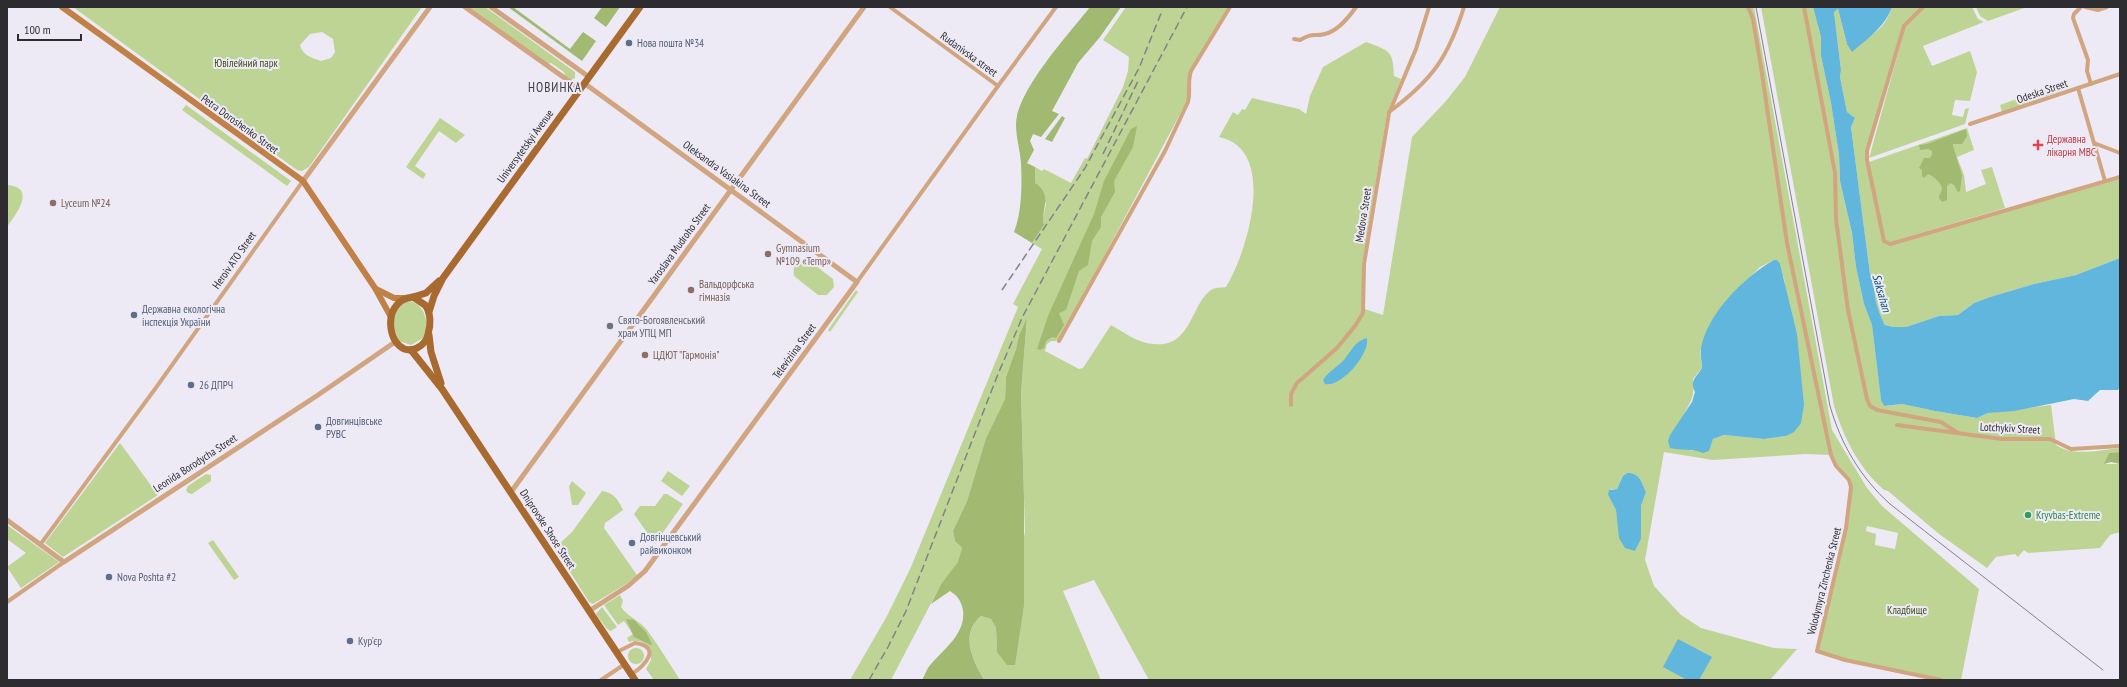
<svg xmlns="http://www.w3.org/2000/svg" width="2127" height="687" font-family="'PT Sans Narrow',sans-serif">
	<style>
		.green { fill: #bed495; fill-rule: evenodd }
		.forest { fill: #a1b970 }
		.water { fill: #60b6dd }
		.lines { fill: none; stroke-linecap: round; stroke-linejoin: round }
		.minor { stroke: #d1a580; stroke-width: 4 }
		.tertiary { stroke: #d1a580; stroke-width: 5 }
		.secondary { stroke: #c08046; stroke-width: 6 }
		.primary { stroke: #a96a2f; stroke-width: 7 }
		.tram { stroke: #838189; stroke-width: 1 }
		.rail { stroke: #838189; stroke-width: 1.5; stroke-dasharray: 8 4; stroke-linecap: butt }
		.service-dot { fill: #5c6f8a; stroke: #edeaf6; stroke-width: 1.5 }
		.health-dot { fill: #e0444e; stroke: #edeaf6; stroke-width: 1.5 }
		.education-dot { fill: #8d6e63; stroke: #edeaf6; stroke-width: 1.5 }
		.worship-dot { fill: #6b7280; stroke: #edeaf6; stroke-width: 1.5 }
		.leisure-dot { fill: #2e9e5b; stroke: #edeaf6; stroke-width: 1.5 }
		.labels { text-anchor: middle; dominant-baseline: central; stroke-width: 4; stroke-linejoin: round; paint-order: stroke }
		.service-label { font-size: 11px; fill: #4e5e75; stroke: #edeaf6; text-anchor: start }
		.street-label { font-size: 11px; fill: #2d2c30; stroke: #edeaf6 }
		.park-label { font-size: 11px; fill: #404f1b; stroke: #edeaf6 }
		.health-label { font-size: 11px; fill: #be3a42; stroke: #edeaf6; text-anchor: start }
		.education-label { font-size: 11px; fill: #785e54; stroke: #edeaf6; text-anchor: start }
		.worship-label { font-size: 11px; fill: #5b616d; stroke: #edeaf6; text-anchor: start }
		.leisure-label { font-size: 11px; fill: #27864d; stroke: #edeaf6; text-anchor: start }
		.water-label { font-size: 12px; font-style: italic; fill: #07506b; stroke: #edeaf6 }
		.quarter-label { font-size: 13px; letter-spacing: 1px; fill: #3d3b44; stroke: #edeaf6 }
	</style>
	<rect width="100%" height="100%" fill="#edeaf6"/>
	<g class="green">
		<path d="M73,7H422L309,167L302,171L297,170ZM322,32L333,39L335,52L331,58L321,61C312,58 302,55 300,45L310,34Z"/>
		<polygon points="469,7 485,7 575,72 575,78 571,80 565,76 564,72 551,63 547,64"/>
		<path d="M1126,7H1228L1190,71L1187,101L1061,337L1056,341H1051L1047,344L1045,351L1079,369L1083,368L1111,325C1123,332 1138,343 1153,344C1193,349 1191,300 1213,289C1216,287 1222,288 1226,287C1247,253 1279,149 1219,137L1233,112L1238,115L1242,109L1245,110L1252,98L1299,109L1306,114L1310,96L1323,67L1366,42C1390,51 1393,50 1394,76L1401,79L1387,113L1362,265V308L1383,315L1412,137L1446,101L1465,77L1500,7H1754L1832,430L1867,488L1882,506L1979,589L1961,680C1913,680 1863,665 1817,651L1846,528L1851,497L1849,480L1839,470L1831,455L1805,454L1713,460L1664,452L1645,560L1654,586L1681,615L1701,628L1774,648L1797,649L1770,680H1149L1094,580L1063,591L1101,680H984C973,659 959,636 981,616L991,619L996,628L997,652L1025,532L1021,393L1027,319L1019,335L1016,349L1006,377L1005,399L986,438L967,501L953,531L955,541L962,548L959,562L941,584L891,680H850L887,616L911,567L1018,307L1013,304L1042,249L1032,243L1044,225L1043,218L1046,204L1035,183V167L1042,171L1044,169L1071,183L1085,158L1087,159L1123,87L1128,71L1129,57L1103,40ZM1774,260L1784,278L1787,300L1797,334L1786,436L1764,439L1724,435L1713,439L1711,444L1691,451L1683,416C1691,400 1695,398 1693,379L1702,368L1700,351L1750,277L1760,267ZM1627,473C1640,473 1641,481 1646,492L1641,506V539L1635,551L1620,538L1616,510L1608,495L1611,489H1617L1623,476ZM1867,526L1898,533L1895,549L1875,545L1876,534L1866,531Z"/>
		<path d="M1761,7H1813L1821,37V56L1831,103L1839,155L1840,181L1852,233L1856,267L1864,304L1872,325L1881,399L1884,406L1902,404L1935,411L1977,418L1988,413L2051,405L2056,445C2073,457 2101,450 2120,448V452L2109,453L2105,464H2120V532L2110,535L2100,548L2028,553L2024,550L2018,557L2015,554L1996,557L1987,568L1939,534L1888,491L1884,490C1858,467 1844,438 1834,406Z"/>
		<path d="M1892,7H1920L1903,26L1866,151L1883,242L1890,245L2120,179V258L2076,275L2034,284L1990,297L1974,303L1958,315L1939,316L1906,327H1893L1885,325C1880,316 1875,302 1874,292C1874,284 1875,280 1870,274L1851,127L1855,118L1847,112L1840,77L1841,70L1834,12L1838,9L1847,44C1870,37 1884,32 1892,7Z"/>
		<polygon points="1925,7 1972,7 1978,19 1984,22 1923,46 1932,66 1970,51 1977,72 1970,101 1955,100 1952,115 1963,117 1965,109 1969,108 1965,124 1869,158 1905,28"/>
		<polygon points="1976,7 2027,7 1988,21 1980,16"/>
		<polygon points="2060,83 2063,90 2002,112 2000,105"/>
		<polygon points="186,105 291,181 287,186 182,110"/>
		<polygon points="440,118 465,135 456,143 439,131 415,166 426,174 423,179 406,167"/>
		<polygon points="1967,128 1974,150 1957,157 1964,175 1966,192 1986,184 1981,170 1992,167 2005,208 1890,242 1885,240 1869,162"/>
		<path d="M7,185C38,187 15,216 7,227Z"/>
		<path d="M807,259L833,279L834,287L827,295H818L794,276C792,266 797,259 807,259Z"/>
		<polygon points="856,290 858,292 830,332 828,330"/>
		<path d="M410,301C426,306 430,324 423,338L411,345L399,341C392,325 388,306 410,301Z"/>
		<polygon points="120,443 158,495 63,557 45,543"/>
		<polygon points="668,471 690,486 682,496 661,481"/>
		<polygon points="206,474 211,475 211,481 192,494 188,493 186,490 188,486"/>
		<polygon points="572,481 586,493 578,505 572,505 569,486"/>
		<path d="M602,491C614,493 618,499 623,510L605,523L604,528L637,575L626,584L593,604L589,602L555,548L572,532Z"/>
		<polygon points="664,494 667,494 683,504 655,544 634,514 640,506 655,506"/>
		<polygon points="7,525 59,562 21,588 7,567 26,553 7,539"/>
		<polygon points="213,540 239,577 234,580 208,543"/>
		<path d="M620,595L623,601L621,607C628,617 639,620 647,630C659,646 669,663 680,680H654L646,669L651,660V649C644,642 638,639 629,642L627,638L633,634L624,621L618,625L604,605Z"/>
		<polygon points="602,607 617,627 611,631 607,629 596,614"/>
		<circle cx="636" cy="656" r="8"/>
	</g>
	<g class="forest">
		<polygon points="508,7 513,7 570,49 583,32 596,41 582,61"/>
		<polygon points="602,7 620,7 606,27 594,18"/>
		<path d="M1090,7H1121L1100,37L1078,63L1052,111L1059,114L1041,137L1033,134L1030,141L1034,150L1027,163L1035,167V183C1054,196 1040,209 1044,225L1032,243L1014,232C1022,212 1022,185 1021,163C1020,150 1016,137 1016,124C1017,90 1069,34 1090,7Z"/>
		<polygon points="1062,116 1065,118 1052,142 1045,139"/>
		<polygon points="1137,126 1133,147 1114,181 1115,192 1101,217 1101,227 1092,241 1088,265 1079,271 1066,310 1059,313 1064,325 1056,338 1052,337 1046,341 1044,348 1040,350 1037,349 1048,316 1094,214 1104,181 1131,129"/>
		<path d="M1966,129L1967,136L1962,144H1953V146L1962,175L1960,191L1958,192L1954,185L1950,183L1947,186V200L1942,202L1939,198C1939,195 1941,192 1942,189C1942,183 1933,176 1928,174L1924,178L1922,176V170L1919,168L1924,158H1930L1932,155V151L1928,149L1920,150L1919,145L1927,144Z"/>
		<path d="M1027,318L1021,393L1024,498V605L1015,665H1007L997,652L996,628L991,619L981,616C959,635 973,660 984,680H922C925,675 927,668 931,664C945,648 966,633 963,610C961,601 958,596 950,591L931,604L941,584L958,562L962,548L955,541L953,531L967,501L986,438L1005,399L1006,377L1016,349L1019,335Z"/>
		<polygon points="2120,452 2120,464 2111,462 2104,464 2109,453"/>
		<polygon points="626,619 634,620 646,632 652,644 651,645 634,637"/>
	</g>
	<g class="water">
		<path d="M1813,7H1892C1885,27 1868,38 1852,52L1847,44L1838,9L1834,12L1841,70L1840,77L1847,112L1855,118L1851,127L1870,274L1877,279C1870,290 1879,314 1885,325L1893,327H1906L1939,316L1958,315L1974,303L1990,297L2034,284L2076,275L2120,258V387L2118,390H2100L2088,401L2074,399L2014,411L1988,413L1977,418L1935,411L1902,404L1884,406L1881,400L1872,325L1864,304L1856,267L1852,233L1840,181L1839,155L1831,103L1821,56V37Z"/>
		<path d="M1774,260H1777L1780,264L1797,334L1804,405L1801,423L1794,432L1786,436L1764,439L1724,435L1713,439L1709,451L1703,453C1693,448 1681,451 1670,448L1668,441L1670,435L1692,402L1695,392C1689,380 1697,377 1702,368C1702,362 1700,355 1701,349C1706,315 1745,276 1774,260Z"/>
		<path d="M1367,338C1370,355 1340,388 1325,384L1323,380C1328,372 1337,367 1344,360C1351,351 1355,341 1367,338Z"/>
		<path d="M1627,473C1640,473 1641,481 1646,492L1641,506V539L1635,551L1625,548L1619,538L1616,510L1608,495L1609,490L1617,489L1623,476Z"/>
		<polygon points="1678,639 1712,657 1699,680 1687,680 1663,667"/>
	</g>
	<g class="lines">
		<g class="minor">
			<polyline points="890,7 998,86 1056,7"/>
			<polyline points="1748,7 1753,19 1761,67 1787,243 1831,455 1836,466 1849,480 1851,487 1846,528 1817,651 1845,660 1941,680"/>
			<polyline points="1804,7 1835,173 1836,219 1848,310 1867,399 1870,406 1877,410 1941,422 1958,433"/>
			<polyline points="1923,7 1904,26 1867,151 1867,160 1884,241 1890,244 2120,177"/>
			<polyline points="2081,7 2074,14 2073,18 2088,60 2087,71 2091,84"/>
			<polyline points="2085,7 2098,10 2107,7"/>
			<path d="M1294,39L1300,40C1314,32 1313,37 1325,34C1338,31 1349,17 1356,7"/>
			<polyline points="2078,88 2105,181"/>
			<path d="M1389,112C1432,80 1448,58 1464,7"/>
			<polyline points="1970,124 2120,74"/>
			<polyline points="2094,143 2120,153"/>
			<polyline points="857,282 998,86"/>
			<path d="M1059,341L1165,151L1188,102C1191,91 1187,82 1191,71L1230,7"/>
			<polyline points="1291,405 1291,394 1297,383 1337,348 1355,326 1363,313 1364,264 1389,113 1416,49 1429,7"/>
			<polyline points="1897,425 2002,439 2050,439 2071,449 2120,446"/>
			<polyline points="40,545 155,389 303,181"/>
			<polyline points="7,602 64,562"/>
			<path d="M617,652L635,643C663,647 644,666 632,674"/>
			<polyline points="601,680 625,664"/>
		</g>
		<g class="tertiary">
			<polyline points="465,7 580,89"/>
			<polyline points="491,7 589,77"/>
			<polyline points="584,83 857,282 645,571 628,586 589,611"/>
			<polyline points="303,181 430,7"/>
			<polyline points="511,492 864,7"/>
			<polyline points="7,520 64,562 318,395 395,342"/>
		</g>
		<g class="secondary">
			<polyline points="62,7 303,181 375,288 391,317"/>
			<polyline points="376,289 394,298 404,298"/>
		</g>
		<g class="primary">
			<path d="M413,297L425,305C431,313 431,325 428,334C427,340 423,345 417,348C389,361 377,300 413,297Z"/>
			<polyline points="413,297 426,293 439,281"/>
			<polyline points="429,312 434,296 443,278 640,7"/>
			<polyline points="429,335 431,352 441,383"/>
			<polyline points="411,350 442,389 635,680"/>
		</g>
		<path class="tram" d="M1756,7L1830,406C1841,444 1860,477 1890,504L2103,670"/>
		<g class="rail">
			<polyline points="1103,154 1139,79"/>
			<polyline points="1002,290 1085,168 1139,68 1162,11"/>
			<polyline points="869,680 888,647 906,611 998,374 1023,316 1187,7"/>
		</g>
	</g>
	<g class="service-dot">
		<circle cx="629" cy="43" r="4"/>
		<circle cx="134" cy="315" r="4"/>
		<circle cx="191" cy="385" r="4"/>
		<circle cx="318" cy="427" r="4"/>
		<circle cx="632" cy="543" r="4"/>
		<circle cx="109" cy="577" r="4"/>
		<circle cx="350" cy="641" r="4"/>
	</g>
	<path class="health-dot" d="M2036 139h4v4h4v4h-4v4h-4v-4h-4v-4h4z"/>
	<g class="education-dot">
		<circle cx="53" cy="203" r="4"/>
		<circle cx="768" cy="254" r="4"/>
		<circle cx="691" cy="290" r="4"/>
		<circle cx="645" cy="355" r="4"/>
	</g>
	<circle class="worship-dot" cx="610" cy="326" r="4"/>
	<circle class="leisure-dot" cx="2028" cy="515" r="4"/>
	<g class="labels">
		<g class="service-label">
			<text x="637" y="43">Нова пошта №34</text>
			<text x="142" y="309">Державна екологічна<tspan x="142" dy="13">інспекція України</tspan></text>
			<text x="199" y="385">26 ДПРЧ</text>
			<text x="326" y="421">Довгинцівське<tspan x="326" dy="13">РУВС</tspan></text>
			<text x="640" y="537">Довгінцевський<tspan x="640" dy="13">райвиконком</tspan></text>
			<text x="117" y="577">Nova Poshta #2</text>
			<text x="358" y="641">Кур'єр</text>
		</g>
		<g class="street-label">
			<text transform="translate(969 54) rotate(36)">Rudanivska street</text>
			<text transform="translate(2042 91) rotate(-19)">Odeska Street</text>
			<text transform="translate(240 124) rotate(36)">Petra Doroshenko Street</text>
			<text transform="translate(525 146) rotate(-54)">Universytetskyi Avenue</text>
			<text transform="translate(727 174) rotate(36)">Oleksandra Vasiakina Street</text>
			<text transform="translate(1363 215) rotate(-81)">Medova Street</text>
			<text transform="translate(679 244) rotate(-54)">Yaroslava Mudroho Street</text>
			<text transform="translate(234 260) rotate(-55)">Heroiv ATO Street</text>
			<text transform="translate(794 351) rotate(-54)">Televiziina Street</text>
			<text transform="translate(2010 428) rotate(3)">Lotchykiv Street</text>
			<text transform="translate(195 463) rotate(-33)">Leonida Borodycha Street</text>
			<text transform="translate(548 529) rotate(57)">Dniprovske Shose Street</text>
			<text transform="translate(1824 581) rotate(-76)">Volodymyra Zinchenka Street</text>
		</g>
		<g class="park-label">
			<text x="246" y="63">Ювілейний парк</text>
			<text x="1907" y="610">Кладбище</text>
		</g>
		<g class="health-label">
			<text x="2047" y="139">Державна<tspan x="2047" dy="13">лікарня МВС</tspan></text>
		</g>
		<g class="education-label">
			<text x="61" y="203">Lyceum №24</text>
			<text x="776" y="248">Gymnasium<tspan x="776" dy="13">№109 «Temp»</tspan></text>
			<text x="699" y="284">Вальдорфська<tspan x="699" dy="13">гімназія</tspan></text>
			<text x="653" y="355">ЦДЮТ "Гармонія"</text>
		</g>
		<g class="worship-label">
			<text x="618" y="320">Свято-Богоявленський<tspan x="618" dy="13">храм УПЦ МП</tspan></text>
		</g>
		<g class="leisure-label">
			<text x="2036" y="515">Kryvbas-Extreme</text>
		</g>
		<g class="water-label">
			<text transform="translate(1882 293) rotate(74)">Saksahan</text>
		</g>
		<g class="quarter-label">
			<text x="555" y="87">НОВИНКА</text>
		</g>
	</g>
	<rect width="2127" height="687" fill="none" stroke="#2d2c30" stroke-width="16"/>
	<path d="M18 34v6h63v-6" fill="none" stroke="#2d2c30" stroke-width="2"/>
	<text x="24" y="34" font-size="12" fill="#2d2c30" stroke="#edeaf6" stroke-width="3" paint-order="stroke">100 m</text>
</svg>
